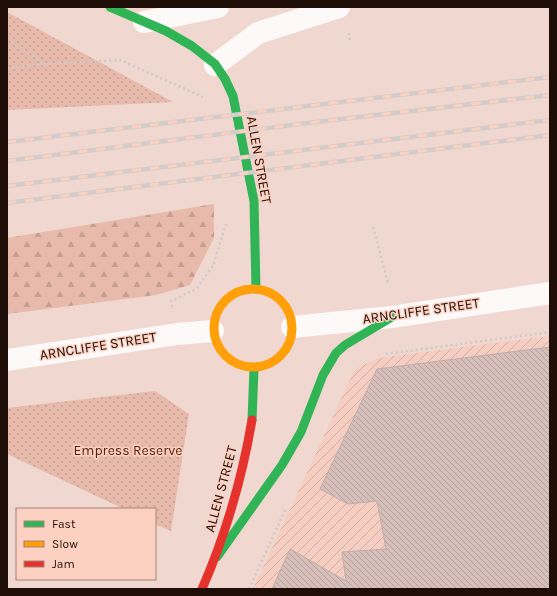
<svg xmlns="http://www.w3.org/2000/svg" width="557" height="596" font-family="Karla,sans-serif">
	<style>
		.industrial { fill: url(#industrial-furrows) }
		.forest { fill: url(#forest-firs) }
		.park { fill: url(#park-dots) }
		.building { fill: url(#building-back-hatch); stroke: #c2ada9 }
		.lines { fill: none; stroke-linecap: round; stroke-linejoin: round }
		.path { stroke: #d1cac7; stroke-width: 2.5; stroke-dasharray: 2 3; stroke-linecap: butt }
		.street { stroke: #fdf9f8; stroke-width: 22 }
		.fast { stroke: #30b455; stroke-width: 9 }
		.slow { stroke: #ff9f0a; stroke-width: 9 }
		.jam { stroke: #e5322d; stroke-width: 9 }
		.rail-casing { stroke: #d3ccca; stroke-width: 4.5 }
		.rail { stroke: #fdd1c2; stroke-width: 3; stroke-dasharray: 9; stroke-linecap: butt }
		.labels { text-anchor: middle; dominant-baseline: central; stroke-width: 3; stroke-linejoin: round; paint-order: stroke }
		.street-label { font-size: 14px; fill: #1f0d07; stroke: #fdd1c2 }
		.park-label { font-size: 14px; fill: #59210b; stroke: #fdd1c2 }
	</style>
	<defs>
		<pattern id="industrial-furrows" width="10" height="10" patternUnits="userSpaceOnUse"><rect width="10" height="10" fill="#f5cec1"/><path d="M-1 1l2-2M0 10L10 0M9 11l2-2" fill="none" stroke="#d2b0a4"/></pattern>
		<pattern id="forest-firs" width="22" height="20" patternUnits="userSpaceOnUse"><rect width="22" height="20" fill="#e7baab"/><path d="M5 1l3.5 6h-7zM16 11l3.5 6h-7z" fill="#c69f92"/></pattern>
		<pattern id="park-dots" width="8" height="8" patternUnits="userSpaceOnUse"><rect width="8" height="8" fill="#e7baab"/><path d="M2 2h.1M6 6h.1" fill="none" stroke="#c69f92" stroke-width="1.8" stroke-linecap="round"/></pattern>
		<pattern id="building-back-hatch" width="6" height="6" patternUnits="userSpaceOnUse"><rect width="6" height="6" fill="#d6beba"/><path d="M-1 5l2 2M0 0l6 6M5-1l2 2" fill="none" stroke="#b7a29e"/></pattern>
	</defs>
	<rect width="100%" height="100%" fill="#f0d7cf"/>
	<polygon class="industrial" points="550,336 550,589 253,589 355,369 378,358"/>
	<polygon class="forest" points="214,204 214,238 190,285 156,295 7,314 7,238"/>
	<g class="park">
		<polygon points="7,12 173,102 7,110"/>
		<polygon points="155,391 189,414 171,531 155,524 155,509 124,509 7,454 7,408"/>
	</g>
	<polygon class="building" points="550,347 550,589 272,589 290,549 346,581 342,552 386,549 377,501 348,504 320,489 377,369"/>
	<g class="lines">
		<g class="path">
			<polyline points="349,33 350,43"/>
			<polyline points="7,39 44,64 120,60 203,97"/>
			<polyline points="7,68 43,64"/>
			<polyline points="373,227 388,283"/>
			<polyline points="172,307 171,301 196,289 213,266 226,224"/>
			<polyline points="386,354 550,332"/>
			<polyline points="249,589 286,508"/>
		</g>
		<g class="street">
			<polyline points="144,22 218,7"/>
			<polyline points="215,65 258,33 339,7"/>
			<polyline points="292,327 392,317 550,293"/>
			<polyline points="7,360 177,334 213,331"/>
		</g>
		<g class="fast">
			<polyline points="110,7 166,31 192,46 215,64 225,79 233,96 254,201 256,289"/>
			<polyline points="252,420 254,369"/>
			<polyline points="217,557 282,465 301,432 323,375 336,353 345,345 392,317"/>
		</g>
		<circle class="slow" cx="253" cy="328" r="39"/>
		<path class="jam" d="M202,589C226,534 242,479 252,420"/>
		<g class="rail-casing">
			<g id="rail">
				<polyline points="7,142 550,77"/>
				<polyline points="7,161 316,122 550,95"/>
				<polyline points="7,186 550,120"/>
				<polyline points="7,203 550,135"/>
			</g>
		</g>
		<use href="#rail" class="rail"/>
	</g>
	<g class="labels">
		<g class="street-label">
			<text transform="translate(259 160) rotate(80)">ALLEN STREET</text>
			<text transform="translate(421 311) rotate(-8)">ARNCLIFFE STREET</text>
			<text transform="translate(98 346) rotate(-9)">ARNCLIFFE STREET</text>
			<text transform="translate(221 489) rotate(-75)">ALLEN STREET</text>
		</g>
		<g class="park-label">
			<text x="128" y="450">Empress Reserve</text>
		</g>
	</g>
	<rect width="557" height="596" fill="none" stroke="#1f0d07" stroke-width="16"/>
	<rect x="16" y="508" width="140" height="72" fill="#fdd1c2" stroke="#a48377"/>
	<rect x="24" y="521" width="20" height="6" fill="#30b455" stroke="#a48377"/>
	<text x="52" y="528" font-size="12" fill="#1f0d07">Fast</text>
	<rect x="24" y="541" width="20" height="6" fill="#ff9f0a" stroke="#a48377"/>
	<text x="52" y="548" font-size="12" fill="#1f0d07">Slow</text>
	<rect x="24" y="561" width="20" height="6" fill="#e5322d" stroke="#a48377"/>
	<text x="52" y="568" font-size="12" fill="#1f0d07">Jam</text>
</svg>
